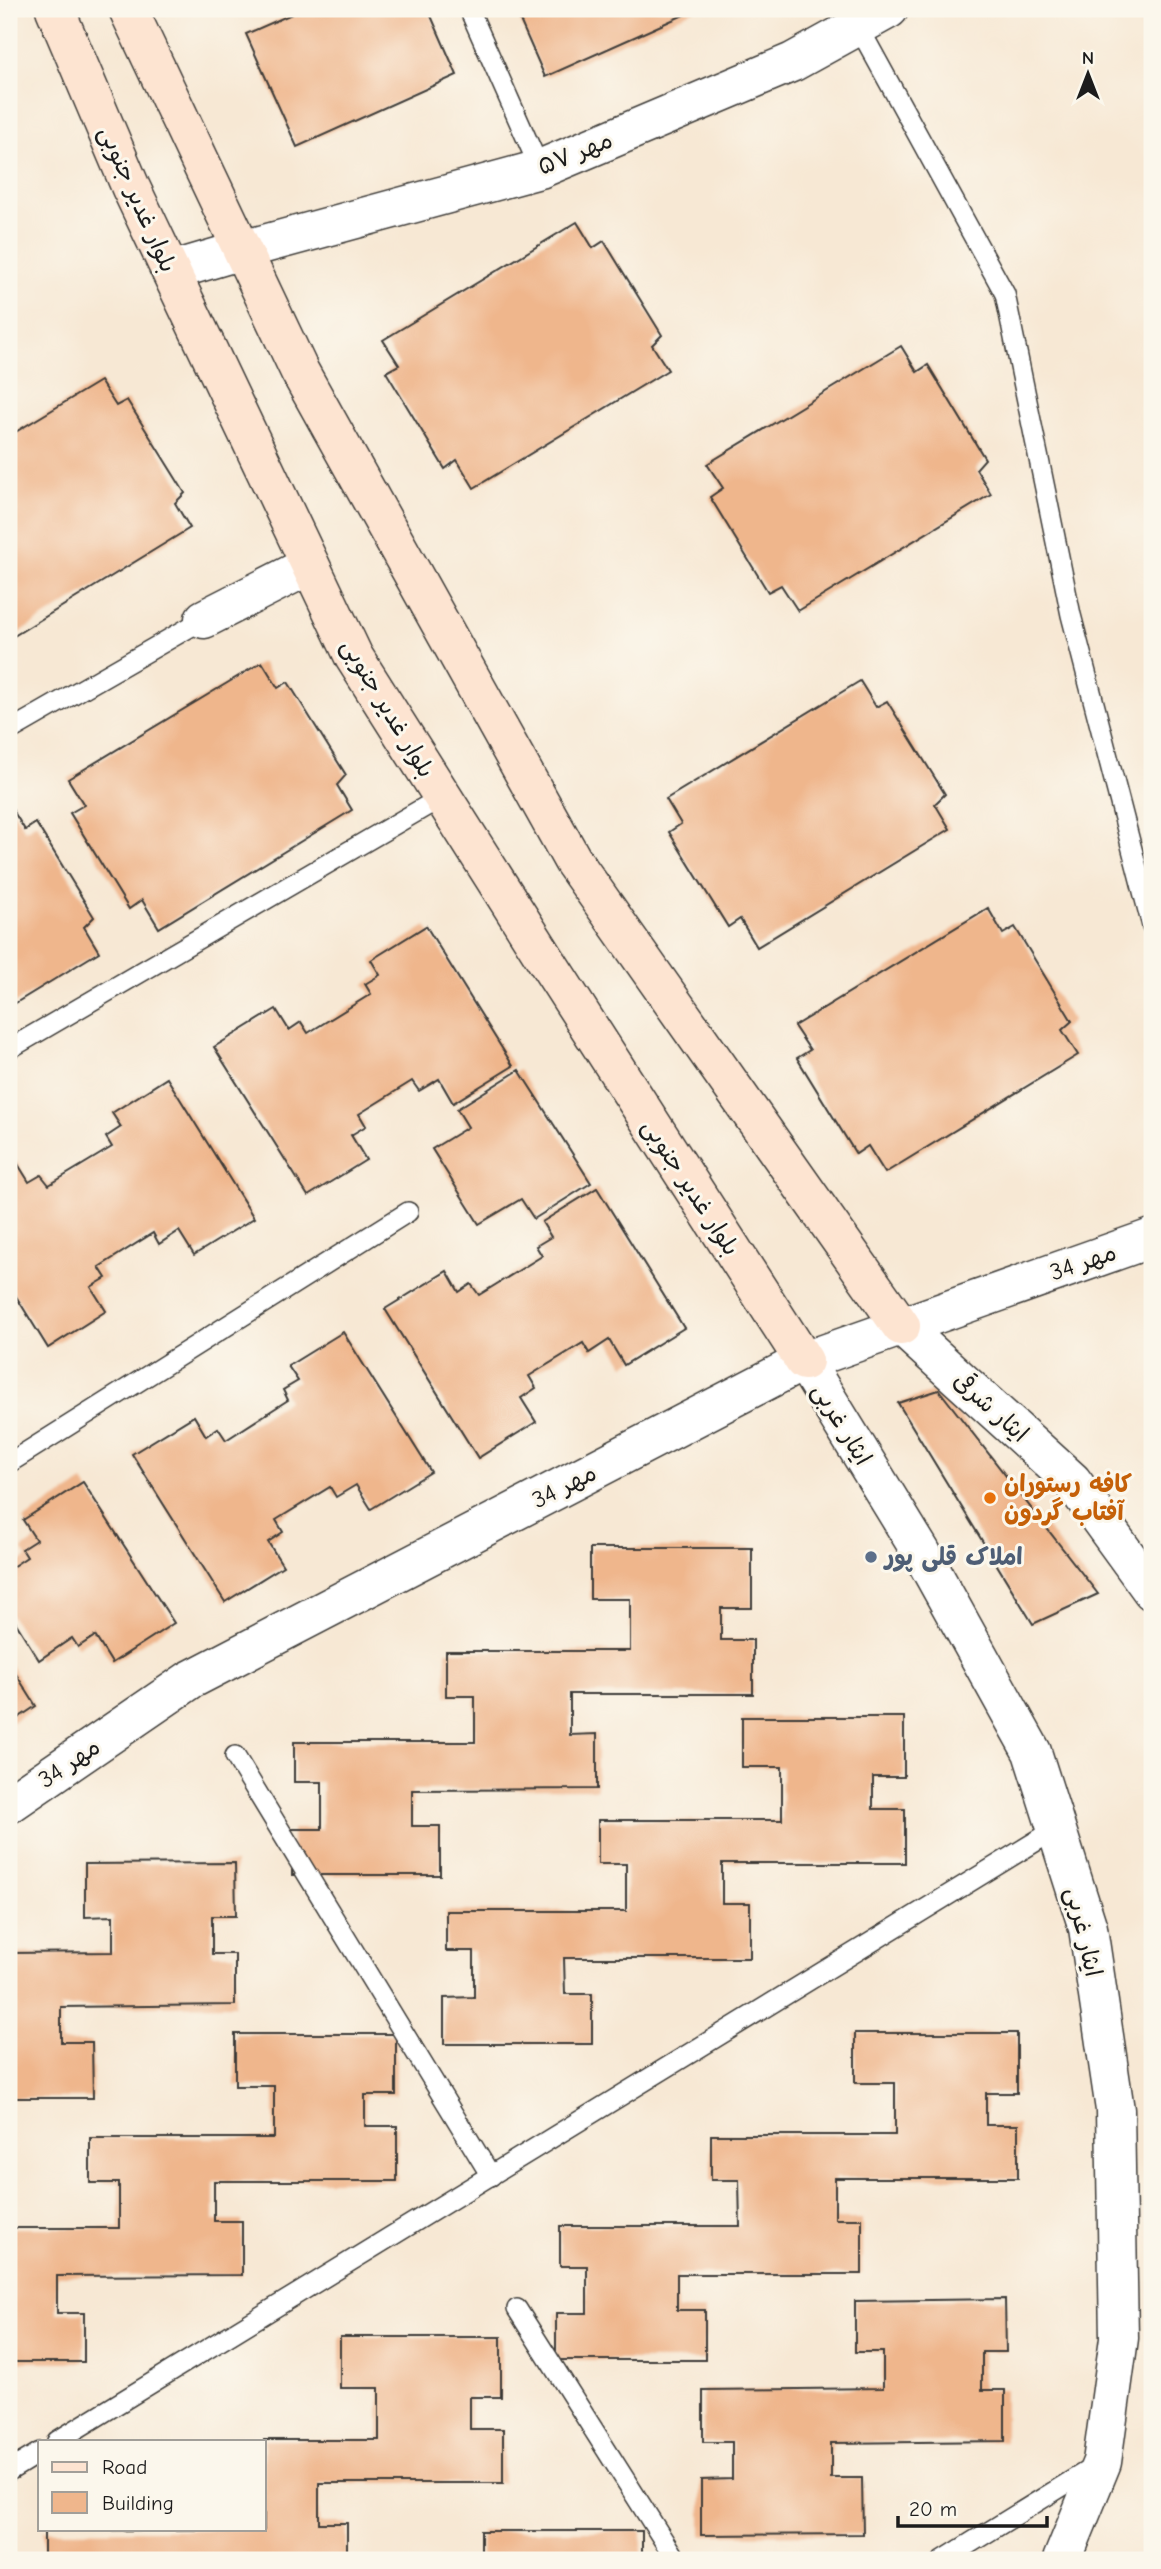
<svg xmlns="http://www.w3.org/2000/svg" width="1161" height="2569" font-family="'Comic Neue','Playpen Sans Arabic',sans-serif">
	<style>
		.building { fill: #efb68c }
		.lines { fill: none; stroke-linecap: round; stroke-linejoin: round }
		.service-casing { stroke: #3d3b38; stroke-width: 22 }
		.minor-casing { stroke: #3d3b38; stroke-width: 41 }
		.tertiary-casing { stroke: #3d3b38; stroke-width: 41 }
		.secondary-casing { stroke: #3d3b38; stroke-width: 41 }
		.service { stroke: #fff; stroke-width: 19 }
		.minor { stroke: #fff; stroke-width: 38 }
		.tertiary { stroke: #fff; stroke-width: 38 }
		.secondary { stroke: #fde4d1; stroke-width: 38 }
		.food-dot { fill: #e8710a; stroke: #fbf7ec; stroke-width: 2.5 }
		.service-dot { fill: #5c6f8a; stroke: #fbf7ec; stroke-width: 2.5 }
		.labels { text-anchor: middle; dominant-baseline: central; stroke-width: 6; stroke-linejoin: round; paint-order: stroke }
		.street-label { font-size: 24px; fill: #1c1c1c; stroke: #fbf7ec }
		.food-label { font-size: 24px; font-weight: bold; fill: #c56008; stroke: #fbf7ec; text-anchor: start }
		.service-label { font-size: 24px; font-weight: bold; fill: #4e5e75; stroke: #fbf7ec; text-anchor: start }
	</style>
	<rect width="100%" height="100%" fill="#fbf7ec"/>
	<filter id="ink" filterUnits="userSpaceOnUse"><feTurbulence type="fractalNoise" baseFrequency=".0143" numOctaves="2"/><feDisplacementMap in="SourceGraphic" scale="14" xChannelSelector="R" yChannelSelector="G"/><feConvolveMatrix kernelMatrix="1 2 1 2 8 2 1 2 1" color-interpolation-filters="sRGB"/></filter>
	<filter id="wash" filterUnits="userSpaceOnUse"><feTurbulence type="fractalNoise" baseFrequency=".00686" numOctaves="4" result="noise"/><feDisplacementMap in="SourceGraphic" scale="28" xChannelSelector="R" yChannelSelector="G"/><feGaussianBlur stdDeviation="1.57" result="paint"/><feColorMatrix in="noise" values="0 0 0 0 0 0 0 0 0 0 0 0 0 0 0 0 0 1.4 0 .05"/><feComposite in="paint" operator="in"/></filter>
	<g filter="url(#wash)">
		<rect width="100%" height="100%" fill="#f7e8d4"/>
		<g id="blocks">
			<g class="building">
				<polygon points="303,9 428,9 457,75 297,147 246,34"/>
				<polygon points="515,9 697,9 545,77"/>
				<polygon points="577,222 593,248 604,241 662,335 652,345 668,370 474,488 457,460 445,469 386,372 399,365 383,340"/>
				<polygon points="901,346 917,372 928,365 985,459 976,469 991,494 798,611 781,585 768,592 710,497 723,488 707,464"/>
				<polygon points="100,381 116,406 127,400 185,493 175,503 190,528 9,639 9,436"/>
				<polygon points="262,662 278,688 288,682 346,775 337,785 352,810 159,928 142,900 129,909 70,813 84,805 68,779"/>
				<polygon points="860,681 876,707 887,701 945,794 935,804 950,829 757,947 740,919 728,927 669,832 681,824 666,799"/>
				<polygon points="9,804 25,830 36,823 94,917 84,927 99,952 9,1007"/>
				<polygon points="988,908 1003,934 1015,927 1072,1021 1062,1030 1078,1055 885,1173 868,1146 856,1154 797,1058 810,1050 794,1026"/>
				<polygon points="426,926 513,1066 453,1103 439,1079 419,1091 412,1081 359,1114 366,1126 351,1135 366,1160 308,1196 214,1047 276,1009 289,1030 301,1022 308,1033 371,994 365,984 380,975 371,960"/>
				<polygon points="519,1070 591,1183 534,1219 521,1199 479,1224 432,1149 468,1127 457,1109"/>
				<polygon points="167,1078 254,1218 194,1255 179,1231 159,1244 153,1233 99,1267 106,1278 91,1287 106,1311 48,1348 9,1285 9,1166 16,1161 29,1182 41,1175 49,1185 112,1147 106,1137 121,1127 112,1113"/>
				<polygon points="597,1188 684,1328 624,1365 609,1340 589,1353 583,1343 529,1376 536,1388 521,1398 536,1422 478,1458 385,1309 447,1271 459,1292 471,1284 479,1295 542,1256 536,1246 551,1237 542,1222"/>
				<polygon points="343,1332 431,1472 371,1509 356,1485 336,1497 330,1487 276,1520 283,1532 268,1542 283,1566 225,1602 132,1454 194,1416 206,1436 218,1428 226,1440 288,1400 283,1390 298,1381 288,1366"/>
				<polygon points="939,1390 1098,1594 1033,1624 898,1403"/>
				<polygon points="83,1482 174,1623 112,1663 95,1636 78,1647 72,1638 39,1660 9,1612 9,1569 27,1557 22,1549 36,1540 23,1520"/>
				<polygon points="590,1548 752,1548 752,1608 721,1608 721,1640 753,1640 753,1694 570,1694 570,1735 597,1734 597,1789 412,1790 412,1826 440,1826 440,1875 292,1875 292,1829 322,1829 322,1782 294,1782 294,1742 475,1742 475,1696 446,1696 446,1651 630,1651 630,1599 590,1599"/>
				<polygon points="9,1663 36,1706 9,1724"/>
				<polygon points="742,1717 904,1717 904,1777 873,1777 873,1809 905,1809 905,1863 722,1863 722,1903 750,1903 750,1958 564,1958 565,1994 592,1994 592,2044 444,2044 444,1998 474,1997 474,1951 446,1951 446,1911 626,1911 626,1864 598,1864 598,1820 782,1820 782,1767 742,1767"/>
				<polygon points="235,1863 236,1916 212,1916 212,1954 235,1954 235,2005 61,2007 61,2042 92,2042 93,2098 9,2098 9,1953 113,1952 113,1916 85,1917 85,1864"/>
				<polygon points="855,2033 1017,2033 1017,2093 986,2093 986,2125 1018,2125 1018,2178 835,2178 835,2219 862,2219 862,2274 677,2274 677,2310 705,2310 705,2360 556,2360 556,2313 587,2313 587,2266 560,2266 560,2226 740,2226 739,2180 711,2180 711,2135 895,2135 895,2083 855,2083"/>
				<polygon points="235,2034 396,2034 396,2095 365,2095 365,2126 397,2126 397,2181 214,2181 214,2221 242,2221 242,2275 57,2276 57,2313 84,2313 84,2362 9,2362 9,2228 119,2228 119,2183 90,2183 90,2138 274,2138 274,2086 235,2086"/>
				<polygon points="1005,2299 1006,2352 982,2352 982,2390 1005,2390 1005,2441 831,2443 831,2478 862,2478 863,2534 701,2535 701,2480 732,2479 732,2442 703,2442 703,2390 883,2388 883,2352 855,2352 855,2301"/>
				<polygon points="340,2337 501,2337 501,2397 470,2397 470,2429 503,2429 503,2483 319,2483 319,2523 347,2523 347,2560 44,2560 44,2531 264,2529 264,2440 379,2440 379,2388 340,2388"/>
				<rect x="481" y="2531" width="161" height="29"/>
			</g>
		</g>
	</g>
	<g filter="url(#ink)">
		<use href="#blocks" fill-opacity="0" stroke="#3d3b38" stroke-width="2"/>
		<g class="lines">
			<g class="service-casing">
				<g id="service">
					<polyline points="469,9 540,169"/>
					<polyline points="847,9 858,26 1005,294 1071,615 1152,926"/>
					<polyline points="9,731 204,619"/>
					<polyline points="9,1049 442,797"/>
					<polyline points="9,1463 408,1212"/>
					<polyline points="235,1756 491,2176"/>
					<polyline points="517,2309 676,2560"/>
					<polyline points="57,2441 1056,1829"/>
					<polyline points="9,2471 40,2452"/>
					<polyline points="943,2560 1095,2466"/>
				</g>
			</g>
			<g class="minor-casing">
				<g id="minor">
					<polyline points="242,250 540,169 793,62 889,9"/>
					<polyline points="204,619 310,565"/>
					<polyline points="901,1326 1072,1481 1152,1591"/>
					<polyline points="804,1361 921,1552 1032,1752 1088,1928 1115,2110 1119,2338 1102,2462 1062,2560"/>
				</g>
			</g>
			<g class="tertiary-casing">
				<g id="tertiary">
					<polyline points="171,271 242,250"/>
					<polyline points="9,1804 190,1680 804,1361 1152,1238"/>
				</g>
			</g>
			<g class="secondary-casing">
				<g id="secondary">
					<polyline points="55,9 131,188 354,657 546,960 804,1361"/>
					<polyline points="128,9 300,372 573,861 901,1326"/>
				</g>
			</g>
			<use href="#service" class="service"/>
			<use href="#minor" class="minor"/>
			<use href="#tertiary" class="tertiary"/>
			<use href="#secondary" class="secondary"/>
		</g>
	</g>
	<circle class="food-dot" cx="990" cy="1498" r="7"/>
	<circle class="service-dot" cx="871" cy="1557" r="7"/>
	<g class="labels">
		<g class="street-label">
			<text transform="translate(575 153) rotate(-22)">مهر ۵۷</text>
			<text transform="translate(138 199) rotate(66)">بلوار غدیر جنوبی</text>
			<text transform="translate(388 708) rotate(59)">بلوار غدیر جنوبی</text>
			<text transform="translate(691 1187) rotate(57)">بلوار غدیر جنوبی</text>
			<text transform="translate(1083 1262) rotate(-19)">مهر 34</text>
			<text transform="translate(991 1407) rotate(42)">ایثار شرقی</text>
			<text transform="translate(842 1424) rotate(59)">ایثار غربی</text>
			<text transform="translate(564 1486) rotate(-27)">مهر 34</text>
			<text transform="translate(69 1763) rotate(-34)">مهر 34</text>
			<text transform="translate(1084 1932) rotate(77)">ایثار غربی</text>
		</g>
		<g class="food-label">
			<text x="1004" y="1484">کافه رستوران<tspan x="1004" dy="28">آفتاب گردون</tspan></text>
		</g>
		<g class="service-label">
			<text x="885" y="1557">املاک قلی پور</text>
		</g>
	</g>
	<rect width="1161" height="2569" fill="none" stroke="#fbf7ec" stroke-width="35"/>
	<rect x="38" y="2440" width="228" height="91" fill="#fbf7ec" stroke="#a29f99" stroke-width="2"/>
	<rect x="52" y="2462" width="35" height="10" fill="#fde4d1" stroke="#a29f99" stroke-width="2"/>
	<text x="102" y="2474" font-size="21" fill="#1c1c1c">Road</text>
	<rect x="52" y="2492" width="35" height="21" fill="#efb68c" stroke="#a29f99" stroke-width="2"/>
	<text x="102" y="2510" font-size="21" fill="#1c1c1c">Building</text>
	<g transform="translate(1088 74)" stroke="#fbf7ec" stroke-width="5" paint-order="stroke">
	<path d="M0-5L12 26L0 18L-12 26Z" fill="#1c1c1c"/>
	<text y="-10" font-size="19" font-weight="bold" text-anchor="middle" fill="#1c1c1c">N</text>
	</g>
	<path d="M898 2516v10h149v-10" fill="none" stroke="#1c1c1c" stroke-width="3.5"/>
	<text x="909" y="2516" font-size="21" fill="#1c1c1c" stroke="#fbf7ec" stroke-width="5" paint-order="stroke">20 m</text>
</svg>
